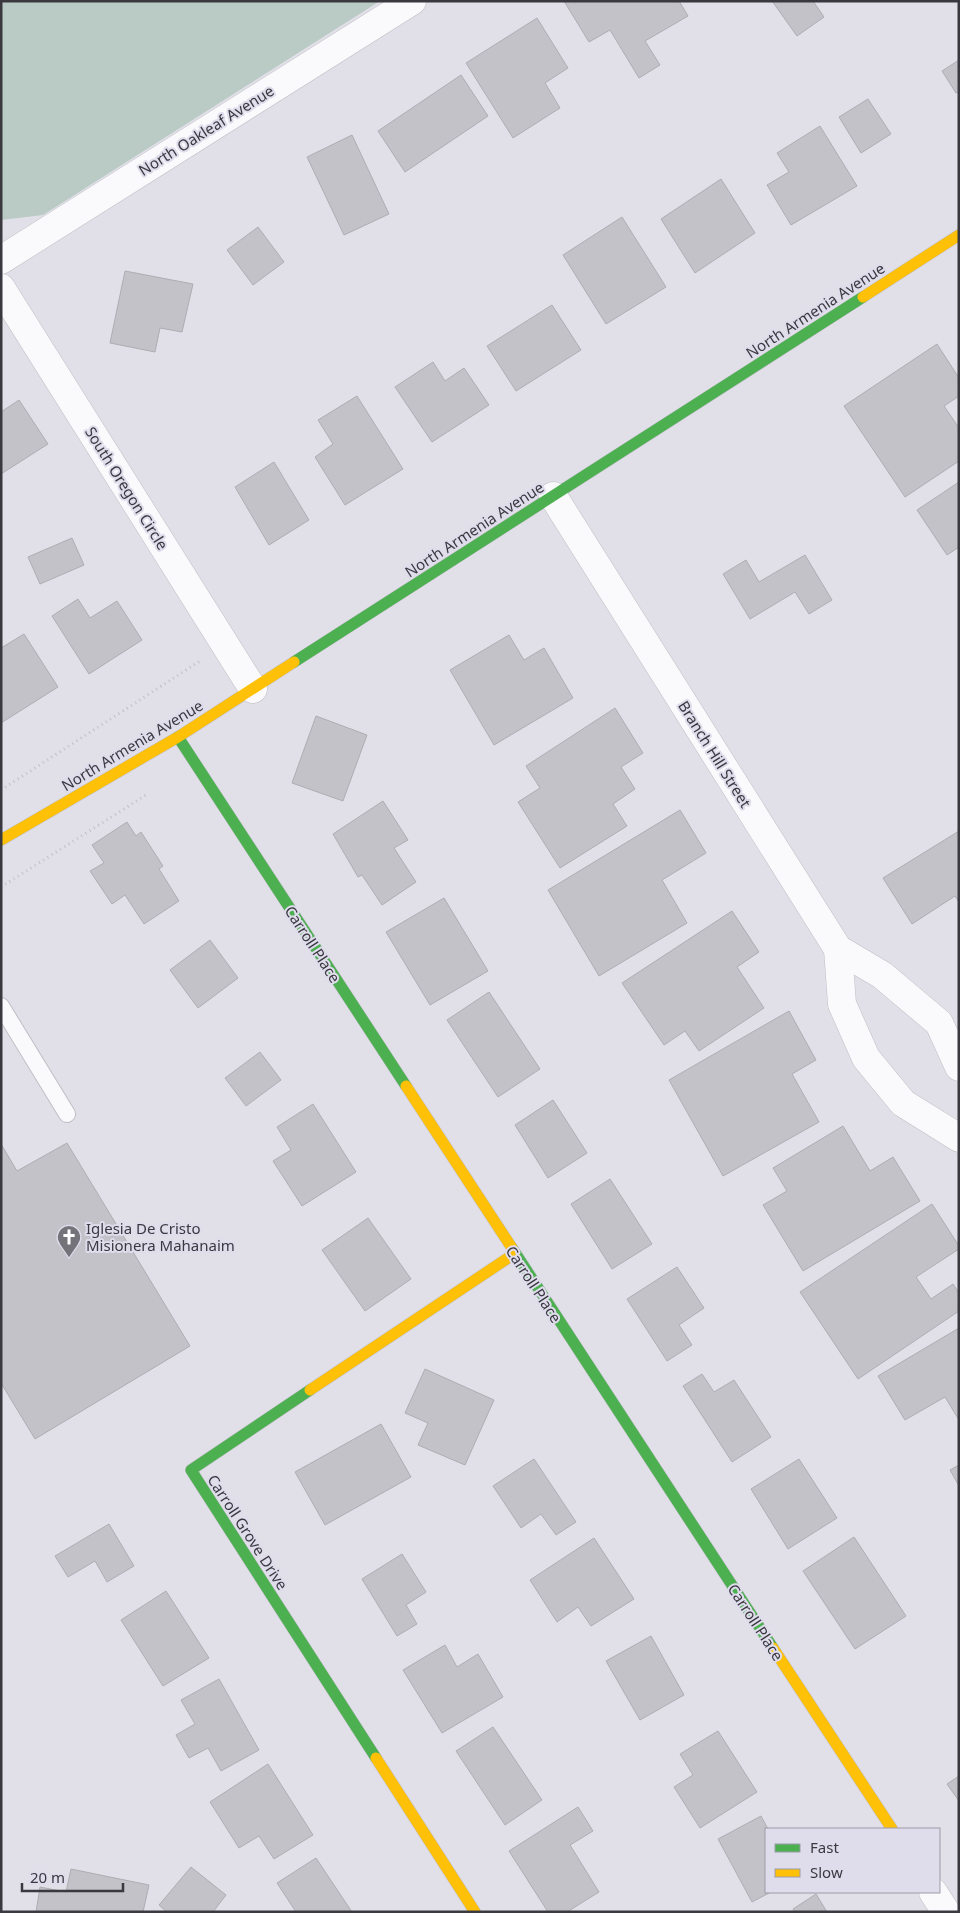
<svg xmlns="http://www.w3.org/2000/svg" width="960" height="1913" font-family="'Noto Sans',sans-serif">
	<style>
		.green { fill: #bacac4 }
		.building { fill: #c3c2c9; stroke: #adadb3 }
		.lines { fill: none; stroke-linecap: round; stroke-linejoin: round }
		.lane-casing { stroke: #bfbec5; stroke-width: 18 }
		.street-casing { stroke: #bfbec5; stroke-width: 29 }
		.fast-casing { stroke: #bfbec5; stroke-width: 12 }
		.slow-casing { stroke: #bfbec5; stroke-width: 12 }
		.path { stroke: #c1c0c3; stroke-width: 3; stroke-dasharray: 1 4; stroke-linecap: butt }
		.lane { stroke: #fafafc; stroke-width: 16 }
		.street { stroke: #fafafc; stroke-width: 28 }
		.fast { stroke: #4caf50; stroke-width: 11 }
		.slow { stroke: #ffc107; stroke-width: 11 }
		.labels { text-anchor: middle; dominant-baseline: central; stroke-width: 4; stroke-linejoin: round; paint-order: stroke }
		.street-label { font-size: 15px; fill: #3a393f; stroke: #dfdcec }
		.poi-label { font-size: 15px; fill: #3a393f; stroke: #dfdcec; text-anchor: start }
	</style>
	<rect width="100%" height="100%" fill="#e1e0e8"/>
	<polygon class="green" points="1,1 380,1 43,215 1,220"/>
	<g class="building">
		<polygon points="564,1 679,1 688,16 645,41 660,65 639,78 610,30 589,42"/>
		<polygon points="772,1 813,1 824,17 797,36"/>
		<polygon points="537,18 568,68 545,83 560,108 513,138 466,63"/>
		<polygon points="959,60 959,92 956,93 942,71"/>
		<polygon points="461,75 488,116 405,172 378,131"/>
		<polygon points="868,99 891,134 861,153 839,117"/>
		<polygon points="820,126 857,186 791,225 767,185 789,172 777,153"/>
		<polygon points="352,135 389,214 344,235 307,157"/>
		<polygon points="721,179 755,233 695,273 661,219"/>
		<polygon points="622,217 666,287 606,324 563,255"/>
		<polygon points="258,227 284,262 253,285 227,250"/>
		<polygon points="125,271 193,284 182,332 160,328 155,352 110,343"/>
		<polygon points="552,305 581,350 516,391 487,346"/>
		<polygon points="937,344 959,378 959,396 944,406 959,428 959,461 905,497 844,406"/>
		<polygon points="433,362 445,381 464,368 489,405 432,442 395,387"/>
		<polygon points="357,396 403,469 345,505 315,457 333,444 318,420"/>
		<polygon points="19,400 48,444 1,474 1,412"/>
		<polygon points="274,462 309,520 269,545 235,487"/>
		<polygon points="959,482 959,547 947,555 917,510"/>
		<polygon points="72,538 84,565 40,584 28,557"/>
		<polygon points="805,555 832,600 809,614 795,592 750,619 723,574 746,560 759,582"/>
		<polygon points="78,599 90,618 117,601 142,640 89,674 52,616"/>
		<polygon points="24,634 58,687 1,723 1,648"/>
		<polygon points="509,635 524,660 544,648 573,698 494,745 450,670"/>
		<polygon points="615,708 643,753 621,767 635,789 613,804 627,826 560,868 518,802 540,788 526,766"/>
		<polygon points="316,716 367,735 343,801 292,783"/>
		<polygon points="383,801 408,840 394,848 416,882 382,905 362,875 358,877 333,834"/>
		<polygon points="680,810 706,853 662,880 687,923 599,976 548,890"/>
		<polygon points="127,822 136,836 141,832 163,866 159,869 179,901 144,924 125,895 112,904 90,871 104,863 92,845"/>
		<polygon points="959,831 959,902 955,896 912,924 883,878"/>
		<polygon points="444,898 488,971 430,1005 386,932"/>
		<polygon points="732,911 759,952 737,967 764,1008 699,1051 685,1031 664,1045 622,983"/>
		<polygon points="210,940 238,978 198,1008 170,970"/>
		<polygon points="489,992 540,1069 498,1097 447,1020"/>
		<polygon points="789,1011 816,1060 792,1074 819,1122 723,1176 669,1080"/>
		<polygon points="260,1052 281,1080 246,1106 225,1078"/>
		<polygon points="553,1100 587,1153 548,1178 515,1125"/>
		<polygon points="313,1104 356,1172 302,1206 273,1161 291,1150 277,1127"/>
		<polygon points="843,1126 870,1171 893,1157 920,1201 803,1271 763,1205 787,1191 773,1168"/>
		<polygon points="67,1143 190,1346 35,1439 1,1383 1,1144 17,1171"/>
		<polygon points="610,1179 652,1244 612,1269 571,1204"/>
		<polygon points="932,1204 959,1246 959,1249 916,1277 931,1299 953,1284 959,1293 959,1311 858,1379 800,1292"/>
		<polygon points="368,1218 411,1279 365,1311 322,1250"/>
		<polygon points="677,1267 704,1308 679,1325 692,1345 667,1361 627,1299"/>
		<polygon points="959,1328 959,1420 945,1397 905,1420 878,1376"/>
		<polygon points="425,1369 494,1400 465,1465 418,1445 428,1423 405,1413"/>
		<polygon points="702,1374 714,1392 734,1380 771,1437 732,1462 683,1386"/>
		<polygon points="381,1424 411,1477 325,1525 295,1472"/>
		<polygon points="534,1459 576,1522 556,1535 541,1514 521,1528 493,1486"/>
		<polygon points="799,1459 837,1518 788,1549 751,1489"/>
		<polygon points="959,1465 959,1486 950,1470"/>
		<polygon points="109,1524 134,1566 107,1582 95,1561 68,1577 55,1556"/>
		<polygon points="854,1537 906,1616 855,1649 803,1571"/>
		<polygon points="594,1538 634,1599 591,1626 578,1607 557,1622 530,1580"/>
		<polygon points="402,1554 426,1592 406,1605 417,1624 397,1636 362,1579"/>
		<polygon points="166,1591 209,1658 163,1686 121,1620"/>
		<polygon points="651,1636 684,1695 640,1720 606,1661"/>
		<polygon points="445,1645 457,1667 478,1654 503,1697 442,1733 403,1670"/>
		<polygon points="219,1679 259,1750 221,1771 208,1748 189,1758 176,1735 195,1724 181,1700"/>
		<polygon points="493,1727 542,1800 505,1825 456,1751"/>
		<polygon points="718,1731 757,1792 700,1828 674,1787 693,1775 680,1754"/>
		<polygon points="268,1764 313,1835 274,1859 259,1836 239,1848 210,1802"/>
		<polygon points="959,1776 959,1801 947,1784"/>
		<polygon points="578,1807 593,1831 570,1845 599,1892 567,1912 548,1912 509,1851"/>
		<polygon points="761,1816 768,1829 766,1829 766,1892 771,1892 752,1902 718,1839"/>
		<polygon points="316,1858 352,1912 296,1912 277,1883"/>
		<polygon points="191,1867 226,1895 213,1912 167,1912 159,1905"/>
		<polygon points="71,1869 149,1885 143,1912 36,1912 40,1887 66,1892"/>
		<polygon points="816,1894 827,1912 795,1912 793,1909"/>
	</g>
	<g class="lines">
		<g class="lane-casing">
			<polyline id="lane" points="1,1006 67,1114"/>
		</g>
		<g class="street-casing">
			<g id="street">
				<polyline points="1,260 412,1"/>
				<polyline points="1,288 253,689"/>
				<polyline points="553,496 838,949 882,975 939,1023 959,1067"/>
				<polyline points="838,949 842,1004 866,1058 903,1103 959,1138"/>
				<polyline points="933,1892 946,1912"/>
			</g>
		</g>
		<g class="fast-casing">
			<g id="fast">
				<polyline points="294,662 863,297"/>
				<polyline points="178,737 406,1086"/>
				<polyline points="512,1248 773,1648"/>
				<polyline points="310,1390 191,1470 376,1758"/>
			</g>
		</g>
		<g class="slow-casing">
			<g id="slow">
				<polyline points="863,297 959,235"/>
				<polyline points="1,840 178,737 294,662"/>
				<polyline points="406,1086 512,1248"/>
				<polyline points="310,1390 514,1254"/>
				<polyline points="773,1648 892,1829"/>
				<polyline points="376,1758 475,1912"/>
			</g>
		</g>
		<g class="path">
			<polyline points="1,790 200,661"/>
			<polyline points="1,887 146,795"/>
		</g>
		<use href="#lane" class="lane"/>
		<use href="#street" class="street"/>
		<use href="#fast" class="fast"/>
		<use href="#slow" class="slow"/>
	</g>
	<defs>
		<g id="church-pin" transform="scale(1.25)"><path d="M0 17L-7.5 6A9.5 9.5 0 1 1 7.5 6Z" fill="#74737a" stroke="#dfdcec"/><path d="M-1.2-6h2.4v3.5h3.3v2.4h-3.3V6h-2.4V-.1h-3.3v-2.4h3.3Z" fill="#fff"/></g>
	</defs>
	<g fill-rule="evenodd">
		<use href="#church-pin" x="69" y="1237"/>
	</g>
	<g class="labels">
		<g class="street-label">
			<text transform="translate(206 130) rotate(-32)">North Oakleaf Avenue</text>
			<text transform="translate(815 310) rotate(-33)">North Armenia Avenue</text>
			<text transform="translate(127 488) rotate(58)">South Oregon Circle</text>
			<text transform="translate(474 529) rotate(-33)">North Armenia Avenue</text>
			<text transform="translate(132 745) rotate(-31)">North Armenia Avenue</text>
			<text transform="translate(715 754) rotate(58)">Branch Hill Street</text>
			<text transform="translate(313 944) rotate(57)">Carroll Place</text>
			<text transform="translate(534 1284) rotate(57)">Carroll Place</text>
			<text transform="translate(248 1532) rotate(57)">Carroll Grove Drive</text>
			<text transform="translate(756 1622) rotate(57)">Carroll Place</text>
		</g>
		<g class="poi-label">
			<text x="86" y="1228">Iglesia De Cristo<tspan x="86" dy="17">Misionera Mahanaim</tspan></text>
		</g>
	</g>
	<rect width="960" height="1913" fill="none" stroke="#3a393f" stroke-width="5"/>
	<rect x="765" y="1828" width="175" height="65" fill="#dfdcec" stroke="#9d9ba7"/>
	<rect x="775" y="1844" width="25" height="8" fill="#4caf50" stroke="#9d9ba7"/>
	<text x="810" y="1853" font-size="15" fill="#3a393f">Fast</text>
	<rect x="775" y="1869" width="25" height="8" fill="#ffc107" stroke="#9d9ba7"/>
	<text x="810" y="1878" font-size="15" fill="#3a393f">Slow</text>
	<path d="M22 1883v8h101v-8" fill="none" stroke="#3a393f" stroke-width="2.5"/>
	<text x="30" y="1883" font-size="15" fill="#3a393f" stroke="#dfdcec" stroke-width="4" paint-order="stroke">20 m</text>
</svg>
